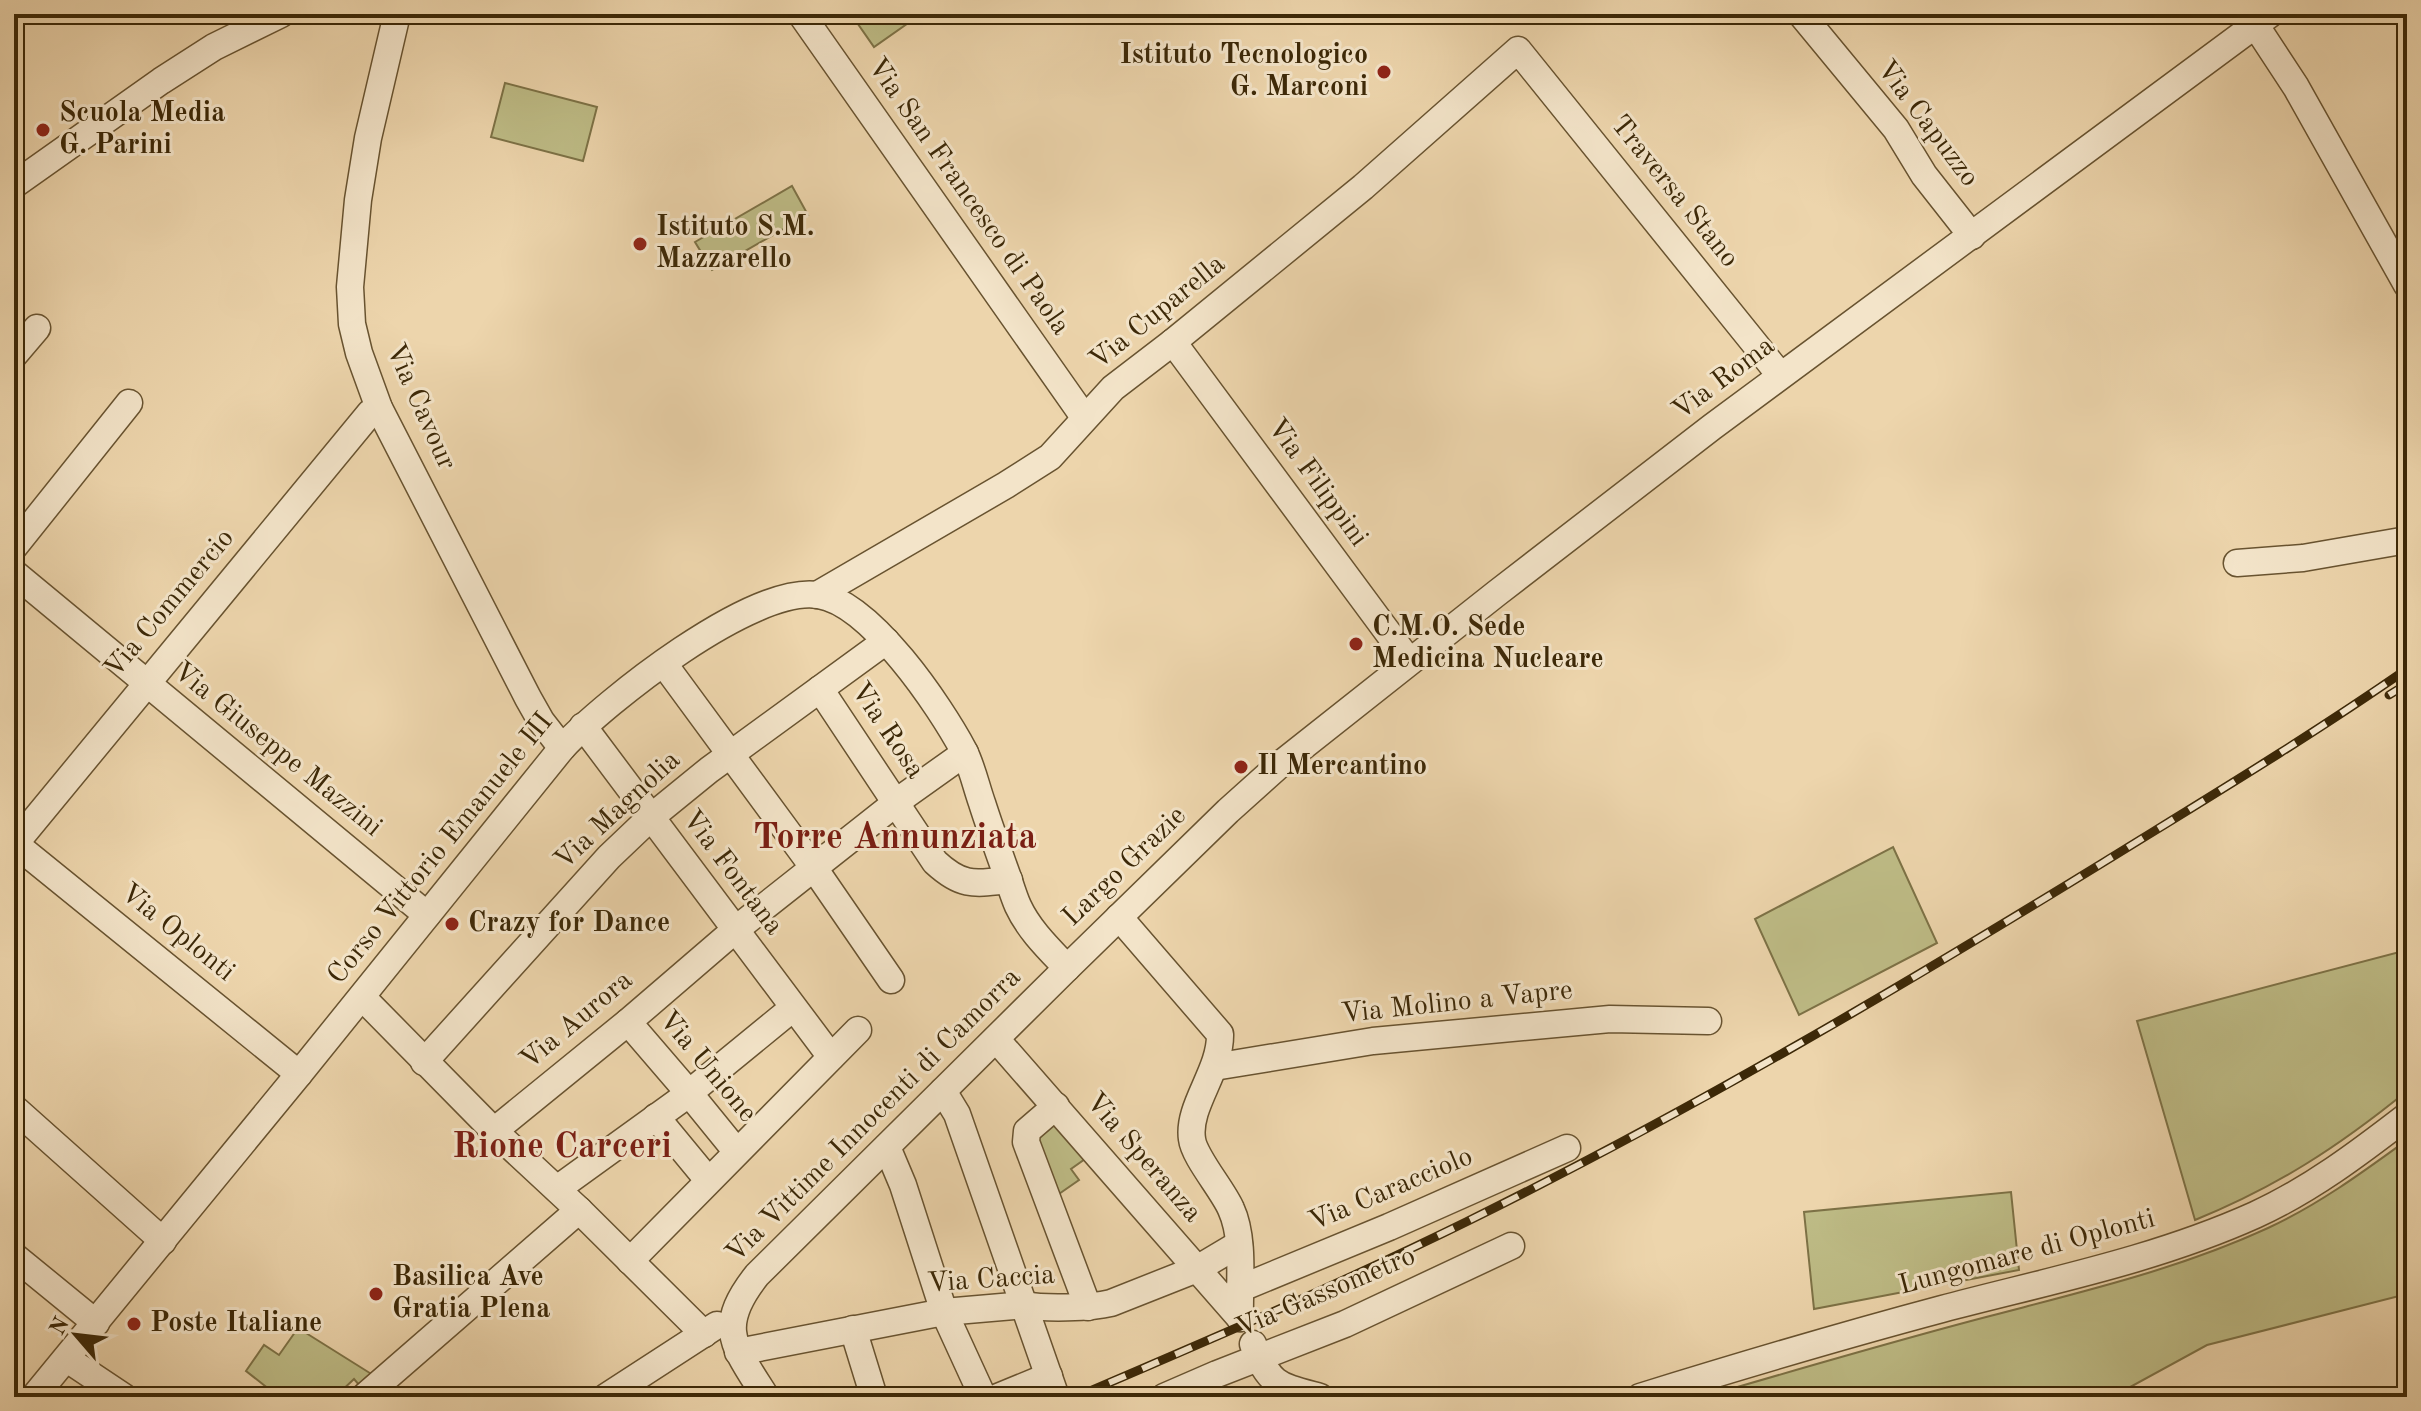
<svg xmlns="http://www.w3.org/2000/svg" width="2421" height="1411" font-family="'Old Standard TT',serif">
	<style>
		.green { fill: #bebc86; stroke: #7d7246; stroke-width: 2 }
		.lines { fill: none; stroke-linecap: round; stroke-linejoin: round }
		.minor-casing { stroke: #685330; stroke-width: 29 }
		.minor { stroke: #f3e4c9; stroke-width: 26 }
		.rail-casing { stroke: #3c2807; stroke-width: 9 }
		.rail { stroke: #f3e4c9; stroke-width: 6; stroke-dasharray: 18; stroke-linecap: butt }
		.poi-dot { fill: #8f2418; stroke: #f3e4c9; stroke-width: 3 }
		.labels { text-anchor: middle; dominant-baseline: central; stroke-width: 6; stroke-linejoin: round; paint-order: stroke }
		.poi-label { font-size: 28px; font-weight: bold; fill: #3c2807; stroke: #f3e4c9; text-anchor: start }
		.street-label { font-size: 28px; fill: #3c2807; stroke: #f3e4c9 }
		.district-label { font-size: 36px; font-weight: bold; fill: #7a1f14; stroke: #f3e4c9 }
	</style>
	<rect width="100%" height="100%" fill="#edd5ac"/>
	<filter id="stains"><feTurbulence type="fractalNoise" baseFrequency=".0025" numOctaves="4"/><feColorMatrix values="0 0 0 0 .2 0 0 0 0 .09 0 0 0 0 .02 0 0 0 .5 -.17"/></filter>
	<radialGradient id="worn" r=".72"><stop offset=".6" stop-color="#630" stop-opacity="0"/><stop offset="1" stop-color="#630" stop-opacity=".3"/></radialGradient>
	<g class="green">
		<polygon points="851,14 921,14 874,47"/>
		<polygon points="505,83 597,107 583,161 491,137"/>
		<polygon points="792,186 808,215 712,270 695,242"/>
		<polygon points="1893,847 1937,943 1799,1015 1755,919"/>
		<path d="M2407,950V1091C2338,1147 2278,1186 2195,1220L2137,1021Z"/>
		<polygon points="1055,1113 1092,1154 1071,1169 1079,1180 1056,1196 1032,1133"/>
		<path d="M2407,1140V1294L2207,1345L2112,1397H1703C1799,1369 1894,1341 1990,1316C2085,1291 2179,1269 2268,1228C2318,1205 2363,1172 2407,1140Z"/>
		<polygon points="2011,1192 2019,1270 1814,1309 1804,1212"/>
		<polygon points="298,1328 373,1375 360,1386 354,1379 335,1397 279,1397 246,1371 264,1345 279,1355"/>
	</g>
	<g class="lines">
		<g class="minor-casing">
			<g id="minor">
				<polyline points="397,14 368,138 358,200 350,287 352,324 359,353 379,408 528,698 541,721 562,748"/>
				<polyline points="801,14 1084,417"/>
				<polyline points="1801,14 1896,129 1924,175 1972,236"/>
				<polyline points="2256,26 2296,87 2407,285"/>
				<polyline points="14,185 161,81 214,47 281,14"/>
				<polyline points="1173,342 1409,661"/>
				<polyline points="14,355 37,328"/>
				<polyline points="14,547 129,403"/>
				<polyline points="2237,563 2303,558 2407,540"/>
				<polyline points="14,573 427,915"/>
				<polyline points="817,595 1006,485 1050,457 1113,388 1173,342 1363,187 1518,50 1780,375"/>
				<polyline points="664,664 814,868 891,980"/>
				<path d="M820,689L935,862C962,887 974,884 1009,880"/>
				<polyline points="583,726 831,1057"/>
				<polyline points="14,843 299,1074"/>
				<polyline points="14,845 370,413 379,408"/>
				<path d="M1119,917L1220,1034C1221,1071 1187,1106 1192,1139C1194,1157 1223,1190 1231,1209C1245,1239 1239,1285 1240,1318"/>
				<polyline points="362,997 494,1131 579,1210 704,1334"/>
				<polyline points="628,1022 689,1093 737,1152"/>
				<polyline points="996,1039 1240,1318"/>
				<polyline points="424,1062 609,857 650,818 709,770 886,641"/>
				<polyline points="1214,1067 1373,1041 1610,1019 1708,1021"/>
				<polyline points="943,1091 957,1114 1056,1397"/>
				<polyline points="1056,1106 1027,1131 1026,1142 1088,1307"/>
				<polyline points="14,1108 163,1241"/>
				<polyline points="656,1117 708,1180"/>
				<polyline points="494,1131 628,1022 735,930 906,795 965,753"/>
				<polyline points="887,1147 903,1185 944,1312 983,1397"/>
				<polyline points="557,1189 683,1098 793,1008"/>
				<polyline points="14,1256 96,1323"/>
				<polyline points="630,1261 858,1030"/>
				<polyline points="1239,1289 1389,1227 1567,1148"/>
				<polyline points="853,1329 874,1397"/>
				<path d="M1253,1344C1270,1386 1279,1386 1320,1397"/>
				<path d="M738,1352L944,1312L1025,1305C1044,1309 1091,1308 1111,1303L1197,1269L1239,1244"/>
				<polyline points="67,1359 124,1397"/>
				<path d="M34,1397L299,1074L562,748C606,701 752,585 818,595C871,603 940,706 964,751C972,767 976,786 982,803C990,828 999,853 1008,878C1011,887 1014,897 1018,906C1029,930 1049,949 1067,968"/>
				<polyline points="364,1397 579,1210"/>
				<polyline points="606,1397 717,1325"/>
				<path d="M766,1397C734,1346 715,1328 757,1275L1067,968L1228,811L1277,767L1497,593L1712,427L2270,14"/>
				<polyline points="998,1397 1049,1376"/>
				<polyline points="1164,1397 1217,1374 1345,1324 1511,1246"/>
				<path d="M1640,1397C1740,1366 1841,1336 1942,1309C2048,1281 2155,1260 2255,1215C2310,1190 2359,1153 2407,1116"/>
			</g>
		</g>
		<use href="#minor" class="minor"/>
		<g class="rail-casing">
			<g id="rail">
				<polyline points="2389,695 2407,684"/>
				<path d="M1076,1397C1207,1341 1338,1285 1466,1222C1685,1114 1896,990 2104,862C2206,799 2309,737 2407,669"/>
			</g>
		</g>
		<use href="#rail" class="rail"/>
	</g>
	<g class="poi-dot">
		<circle cx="1384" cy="72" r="8"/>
		<circle cx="43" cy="130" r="8"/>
		<circle cx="640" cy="244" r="8"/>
		<circle cx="1356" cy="644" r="8"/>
		<circle cx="1241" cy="767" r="8"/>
		<circle cx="452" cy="924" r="8"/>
		<circle cx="376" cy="1294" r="8"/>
		<circle cx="134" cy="1324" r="8"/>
	</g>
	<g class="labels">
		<g class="poi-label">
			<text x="1368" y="56" text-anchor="end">Istituto Tecnologico<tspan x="1368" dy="32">G. Marconi</tspan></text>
			<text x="59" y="114">Scuola Media<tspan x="59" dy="32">G. Parini</tspan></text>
			<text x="656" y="228">Istituto S.M.<tspan x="656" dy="32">Mazzarello</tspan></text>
			<text x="1372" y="628">C.M.O. Sede<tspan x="1372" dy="32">Medicina Nucleare</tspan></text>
			<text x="1257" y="767">Il Mercantino</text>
			<text x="468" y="924">Crazy for Dance</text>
			<text x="392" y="1278">Basilica Ave<tspan x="392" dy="32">Gratia Plena</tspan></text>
			<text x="150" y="1324">Poste Italiane</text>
		</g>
		<g class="street-label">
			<text transform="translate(1927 124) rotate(53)">Via Capuzzo</text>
			<text transform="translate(1674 192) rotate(51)">Traversa Stano</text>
			<text transform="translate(968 197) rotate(55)">Via San Francesco di Paola</text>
			<text transform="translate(1158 313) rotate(-39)">Via Cuparella</text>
			<text transform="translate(1724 379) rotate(-37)">Via Roma</text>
			<text transform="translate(420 407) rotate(66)">Via Cavour</text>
			<text transform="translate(1317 483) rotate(54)">Via Filippini</text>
			<text transform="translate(170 604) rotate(-50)">Via Commercio</text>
			<text transform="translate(887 731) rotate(56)">Via Rosa</text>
			<text transform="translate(277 750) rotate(39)">Via Giuseppe Mazzini</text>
			<text transform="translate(618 811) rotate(-43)">Via Magnolia</text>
			<text transform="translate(441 849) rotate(-51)">Corso Vittorio Emanuele III</text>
			<text transform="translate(1125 867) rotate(-44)">Largo Grazie</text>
			<text transform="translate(732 873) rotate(53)">Via Fontana</text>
			<text transform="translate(177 933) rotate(39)">Via Oplonti</text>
			<text transform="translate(1457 1003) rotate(-6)">Via Molino a Vapre</text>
			<text transform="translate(577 1021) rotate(-40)">Via Aurora</text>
			<text transform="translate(707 1067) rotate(50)">Via Unione</text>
			<text transform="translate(874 1116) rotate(-45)">Via Vittime Innocenti di Camorra</text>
			<text transform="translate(1143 1158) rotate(49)">Via Speranza</text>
			<text transform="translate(1391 1190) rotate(-23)">Via Caracciolo</text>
			<text transform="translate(2027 1253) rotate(-15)">Lungomare di Oplonti</text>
			<text transform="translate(991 1280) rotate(-4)">Via Caccia</text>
			<text transform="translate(1326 1293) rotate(-23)">Via Gassometro</text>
		</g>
		<g class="district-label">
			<text x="895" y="839">Torre Annunziata</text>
			<text x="562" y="1148">Rione Carceri</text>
		</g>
	</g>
	<rect width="2421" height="1411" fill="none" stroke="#edd5ac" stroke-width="48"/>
	<rect x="16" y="16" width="2389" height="1379" fill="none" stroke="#3c2807" stroke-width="4"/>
	<rect x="24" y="24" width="2373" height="1363" fill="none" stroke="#3c2807" stroke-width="2"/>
	<g transform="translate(76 1335) rotate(298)" stroke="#f3e4c9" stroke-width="6" paint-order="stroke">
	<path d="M0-6L14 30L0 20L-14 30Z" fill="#3c2807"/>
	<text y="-12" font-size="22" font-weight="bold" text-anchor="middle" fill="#3c2807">N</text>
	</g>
	<rect width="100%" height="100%" filter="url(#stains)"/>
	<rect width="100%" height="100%" fill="url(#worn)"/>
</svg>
